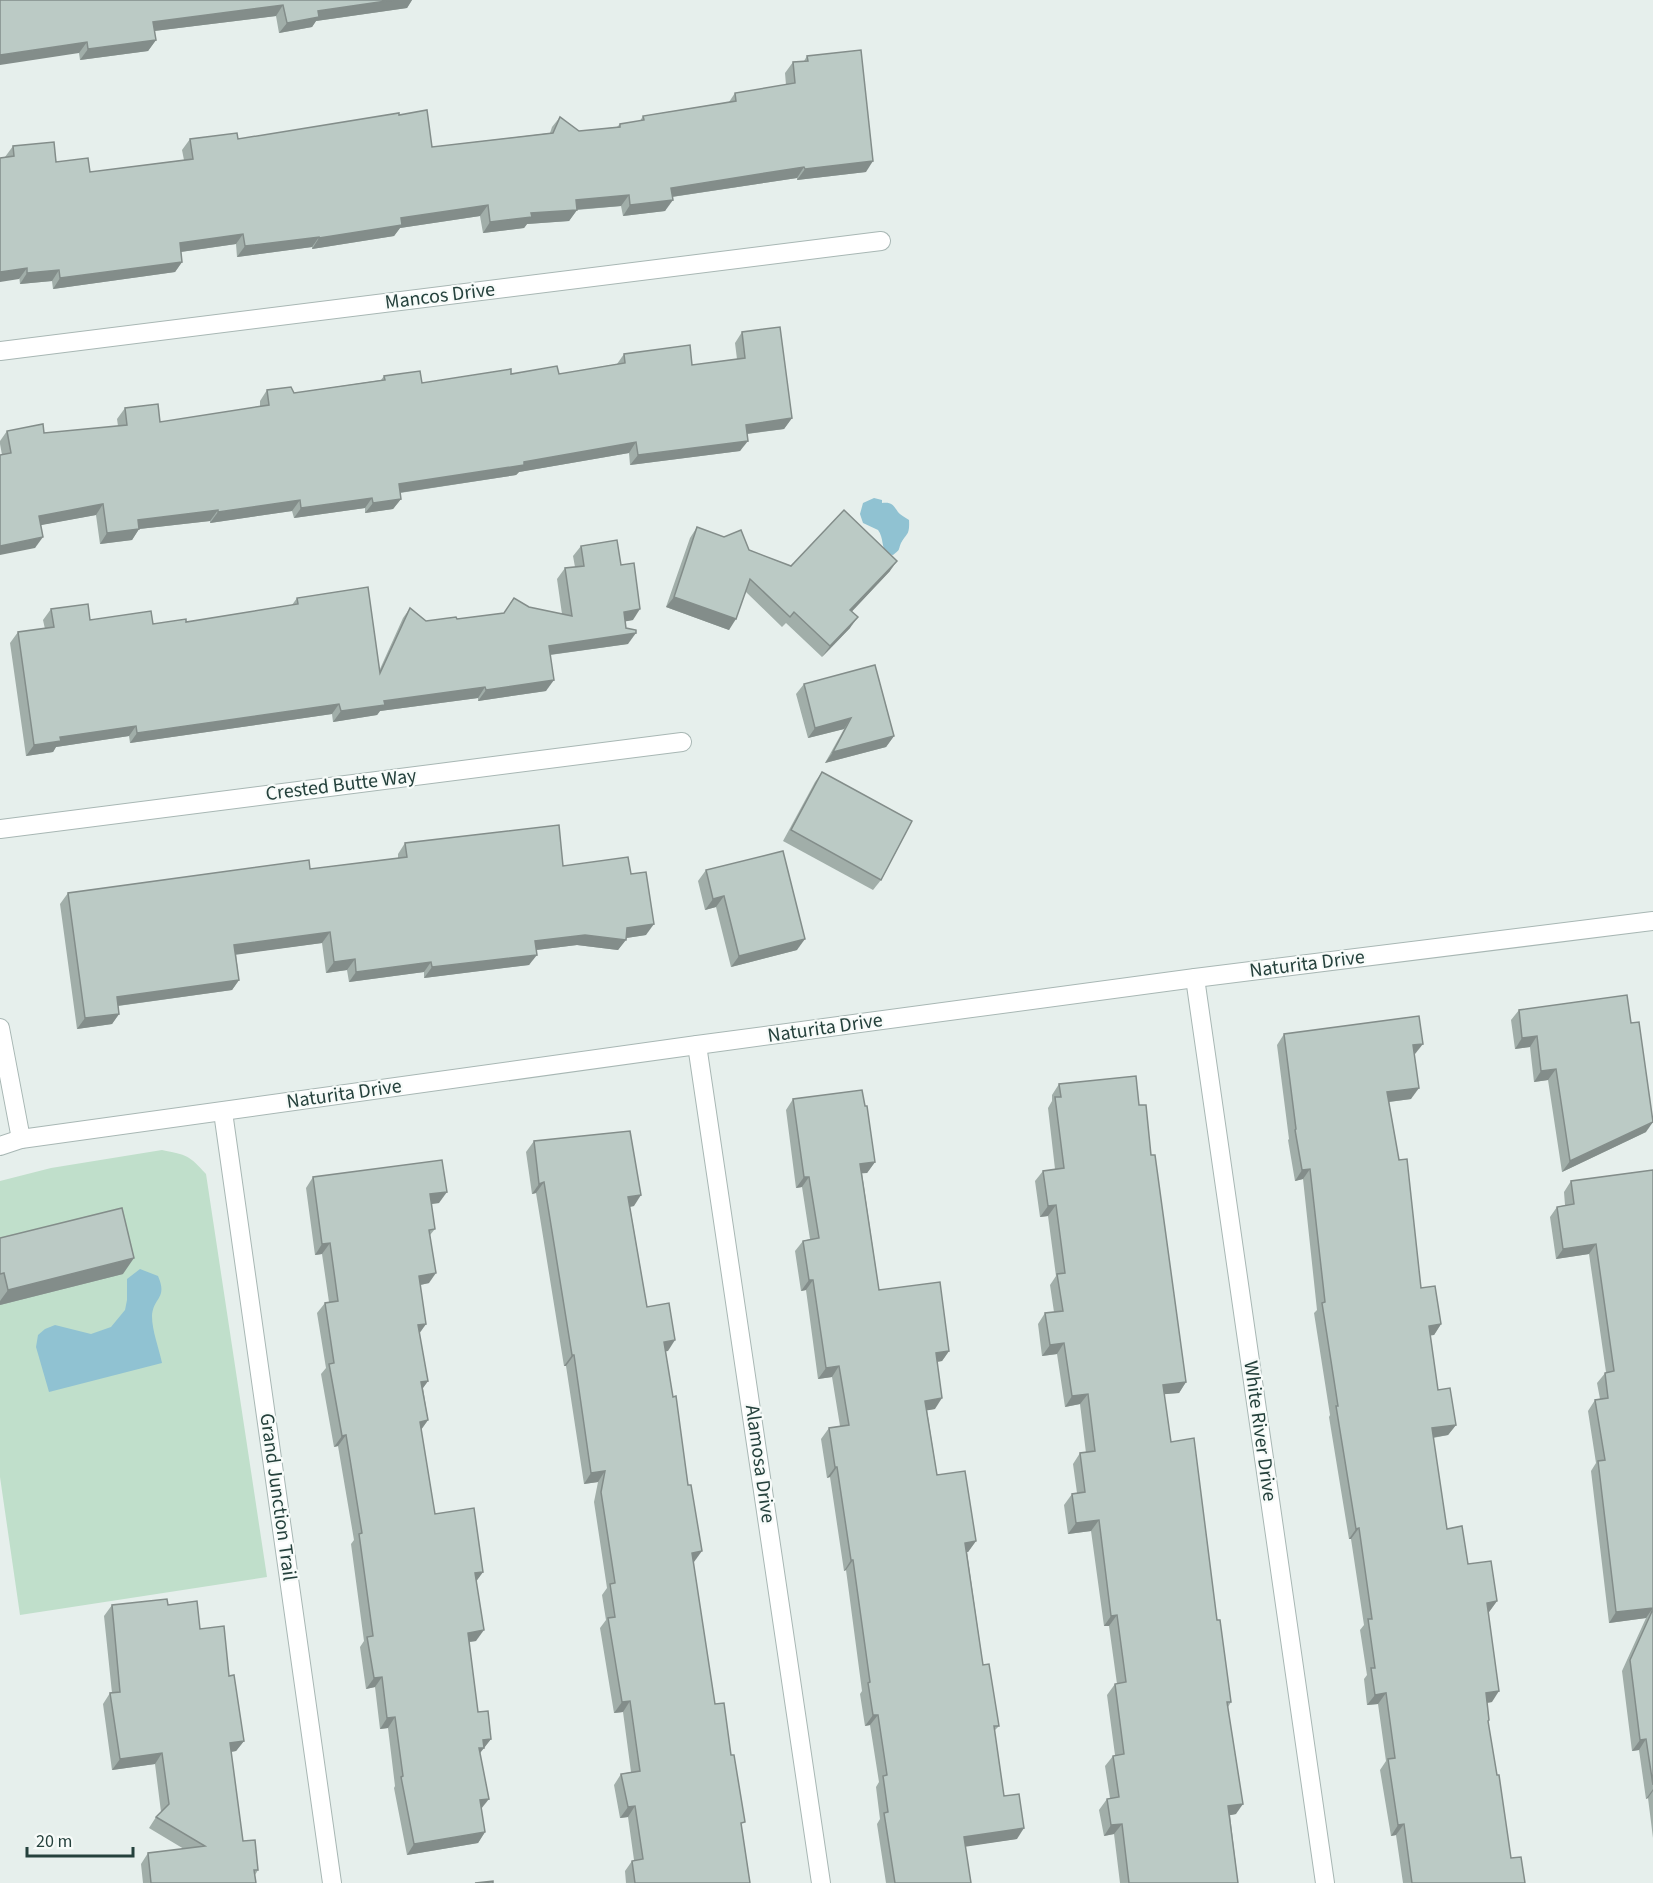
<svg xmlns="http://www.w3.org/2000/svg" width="1653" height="1883" font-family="'Source Sans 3',sans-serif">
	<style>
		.green { fill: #c0dfcb }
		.water { fill: #90c2d2 }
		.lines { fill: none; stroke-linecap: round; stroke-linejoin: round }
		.minor-casing { stroke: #a8b7b4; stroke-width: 20 }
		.minor { stroke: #fff; stroke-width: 18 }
		.wall { fill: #a1aea9 }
		.shaded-wall { fill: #838d8a }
		.building { fill: #bbcac5; stroke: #838d8a; stroke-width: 1.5 }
		.labels { text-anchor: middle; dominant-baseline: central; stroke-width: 4.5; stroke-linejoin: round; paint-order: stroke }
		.street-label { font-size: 20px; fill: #25413c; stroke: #f7fbf9 }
	</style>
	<rect width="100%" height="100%" fill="#e6efec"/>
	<path class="green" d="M162,1150C187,1155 189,1155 206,1174L267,1577L20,1615L0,1477V1181L51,1168Z"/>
	<g class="water">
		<path d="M874,498L882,500V503C892,502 893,505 898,512C900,515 905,517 909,520C910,536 906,533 901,543C898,550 901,549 893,555L887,554C881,547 884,538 878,530L863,523L860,514L863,503Z"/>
		<path d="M140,1269L158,1276C168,1299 153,1297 152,1316C152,1331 159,1348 162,1363L49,1392L36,1347L38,1335L45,1329L55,1325L91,1334L111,1327L125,1310L127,1300V1279Z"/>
	</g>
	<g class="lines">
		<g class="minor-casing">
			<g id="minor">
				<polyline points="0,351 881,241"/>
				<polyline points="0,829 682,742"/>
				<polyline points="1195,978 1325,1883"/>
				<polyline points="0,1028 21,1139"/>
				<polyline points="697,1045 821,1883"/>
				<polyline points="223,1112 332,1883"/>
				<polyline points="0,1146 21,1139 697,1045 1195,978 1653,921"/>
			</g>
		</g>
		<use href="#minor" class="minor"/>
	</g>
	<g class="wall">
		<polygon points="0,0 412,0 407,8 316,21 312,27 279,33 276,16 154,31 156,40 148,51 80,60 79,53"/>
		<polygon points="807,56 866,172 797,180 797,178 672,197 665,211 623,216 621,206 577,210 569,221 527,224 524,228 483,233 480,216 400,228 394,236 312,249 312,247 237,257 236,244 181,252 182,262 175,272 53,289 52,281 20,284 5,157 13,146 56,162 90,172 184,160 182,150 190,139 238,139 399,115 432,147 550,133 552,127 560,117 579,131 617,127 620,124 640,121 643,116 729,102 735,93 786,85 785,73 793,62 804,61"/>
		<polygon points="742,332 792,418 784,429 747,434 740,451 630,465 629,453 519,472 516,475 400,493 401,499 393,509 365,513 365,508 294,518 292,511 210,523 210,521 139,529 132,540 100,544 96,515 40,525 35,548 2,455 0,444 0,441 7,431 44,433 118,426 117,419 125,408 160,422 260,407 260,401 267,390 294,393 381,380 384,376 422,383 511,374 559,374 617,364 624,354 692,365 737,359 735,343"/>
		<polygon points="697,527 749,550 791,566 890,571 852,611 850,628 822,657 786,623 782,627 746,592 729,630 666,607 690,538"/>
		<polygon points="581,546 621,565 633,620 625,621 628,644 550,655 546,691 478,701 478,698 380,711 377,715 333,722 332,714 130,743 129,736 56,747 53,752 26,756 10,643 18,632 45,629 43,620 51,609 90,620 153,624 186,622 292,605 297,598 380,669 403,618 410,608 426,621 457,619 504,613 529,607 562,614 557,579 565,568 575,567 573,556"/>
		<polygon points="804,684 894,736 886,747 825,763 844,729 808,738 796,694"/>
		<polygon points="822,772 881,880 873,890 783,841 815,782"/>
		<polygon points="405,843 563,866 631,874 646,935 626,938 618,950 577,945 536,950 529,965 424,978 424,972 349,982 347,970 326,973 322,943 236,954 239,980 232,990 118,1006 119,1014 112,1024 77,1029 60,904 68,893 310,869 398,858 398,854"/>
		<polygon points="706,870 797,950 731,967 716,907 705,910 698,881"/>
		<polygon points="1519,1010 1646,1132 1562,1172 1548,1080 1534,1082 1530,1047 1515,1049 1511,1020"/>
		<polygon points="1284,1034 1415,1054 1414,1054 1411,1099 1389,1102 1421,1288 1441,1324 1434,1335 1430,1335 1438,1390 1456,1425 1448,1435 1433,1438 1447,1529 1468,1564 1497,1601 1489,1612 1488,1612 1492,1702 1487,1703 1488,1722 1511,1858 1525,1883 1403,1883 1396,1835 1391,1836 1380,1770 1386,1761 1378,1704 1367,1705 1364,1679 1367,1675 1360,1630 1364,1625 1351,1539 1349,1539 1329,1417 1330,1415 1314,1313 1317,1310 1303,1179 1295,1181 1288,1140 1289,1139 1277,1045"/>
		<polygon points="1059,1084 1139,1105 1151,1155 1186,1382 1179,1393 1164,1394 1171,1442 1217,1620 1231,1702 1228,1707 1236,1814 1230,1815 1238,1883 1120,1883 1114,1834 1104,1836 1099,1810 1107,1799 1110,1798 1105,1766 1113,1756 1115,1755 1107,1695 1115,1684 1117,1684 1109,1626 1104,1626 1091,1531 1068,1534 1064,1505 1072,1494 1077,1493 1073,1464 1080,1453 1086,1453 1080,1404 1065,1407 1057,1354 1042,1356 1038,1324 1045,1313 1054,1312 1050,1285 1056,1276 1048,1216 1040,1217 1035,1181 1043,1171 1055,1169 1048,1108 1052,1101 1052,1095"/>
		<polygon points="793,1099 875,1162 867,1173 862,1173 879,1290 949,1351 942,1361 937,1362 935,1409 927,1410 937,1475 976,1541 968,1552 967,1552 983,1665 999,1726 994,1731 1004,1796 1017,1839 965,1846 971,1883 886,1883 877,1824 880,1819 876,1787 879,1782 870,1725 865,1726 860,1694 862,1691 846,1570 844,1571 830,1477 827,1478 821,1439 829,1428 840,1426 832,1377 818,1379 806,1290 801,1291 795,1251 803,1241 810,1239 802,1187 796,1188 786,1110"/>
		<polygon points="534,1141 634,1206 630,1207 647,1307 668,1351 665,1351 694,1562 693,1562 715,1704 731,1755 750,1883 626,1883 625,1871 632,1861 634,1860 628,1817 620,1818 614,1785 621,1774 631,1772 623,1712 614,1713 600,1628 606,1620 602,1595 607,1588 594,1502 598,1482 584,1484 566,1366 564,1366 536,1193 532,1194 526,1152"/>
		<polygon points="1653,1170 1653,1838 1648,1798 1646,1799 1639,1750 1632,1751 1622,1671 1646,1618 1609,1623 1591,1471 1596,1463 1588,1411 1595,1400 1600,1399 1597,1383 1606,1372 1589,1254 1556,1259 1550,1217 1557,1207 1565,1205 1564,1192 1571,1181"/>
		<polygon points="313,1177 439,1203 431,1204 435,1229 430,1235 429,1283 420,1285 426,1324 419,1333 428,1381 423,1388 428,1420 421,1430 435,1514 483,1572 476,1581 476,1641 469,1642 478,1712 491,1739 480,1753 481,1809 485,1832 478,1843 407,1855 394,1788 395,1786 388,1728 380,1729 375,1687 366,1689 360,1647 364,1641 351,1544 354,1540 338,1446 334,1447 321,1374 326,1368 317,1313 325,1303 329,1302 322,1254 315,1255 306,1188"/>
		<polygon points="0,1238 123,1274 0,1305"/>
		<polygon points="112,1605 168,1605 200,1629 229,1676 244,1741 236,1751 231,1752 243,1841 258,1870 255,1875 256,1883 143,1883 141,1864 148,1853 184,1849 149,1828 156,1817 161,1812 155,1764 112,1770 103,1704 110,1693 112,1693 104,1616"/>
	</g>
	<g class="shaded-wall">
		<polygon points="393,0 412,0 407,8 316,21 312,27 279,33 287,23 318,11"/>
		<polygon points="283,5 276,16 146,32 153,22"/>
		<polygon points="156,40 148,51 80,60 88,49"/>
		<polygon points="87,42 79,53 0,65 0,55"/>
		<polygon points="873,161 866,172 797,180 805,169"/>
		<polygon points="804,167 797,178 664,198 671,188"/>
		<polygon points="629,195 621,206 571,210 577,210 569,221 527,224 524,228 483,233 490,222 531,213 576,200"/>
		<polygon points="673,200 665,211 623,216 630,205"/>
		<polygon points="488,205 480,216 400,228 394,236 312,249 319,238 401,218"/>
		<polygon points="243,234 236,244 173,253 180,243"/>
		<polygon points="319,237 312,247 237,257 245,246"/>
		<polygon points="182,262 175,272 53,289 60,278"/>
		<polygon points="27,268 19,279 0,282 0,272"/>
		<polygon points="59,270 52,281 20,284 27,273"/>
		<polygon points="792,418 784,429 738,435 746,425"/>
		<polygon points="748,441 740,451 630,465 638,455"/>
		<polygon points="636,442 629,453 519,472 516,475 391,494 399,484"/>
		<polygon points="372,498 365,508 294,518 301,508"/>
		<polygon points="401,499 393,509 365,513 373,503"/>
		<polygon points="300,500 292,511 210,523 218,512"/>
		<polygon points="103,504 96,515 31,527 39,516"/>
		<polygon points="218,510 210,521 139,529 132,540 100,544 107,533 138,520"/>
		<polygon points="43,537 35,548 0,555 0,546"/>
		<polygon points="897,561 890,571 843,621 850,610"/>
		<polygon points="674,597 736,619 729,630 666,607"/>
		<polygon points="640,609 633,620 617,623 624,612"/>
		<polygon points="858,617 850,628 822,657 830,646"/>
		<polygon points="636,633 628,644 541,656 549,646"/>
		<polygon points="554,680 546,691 478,701 486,690"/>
		<polygon points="485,687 478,698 380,711 377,715 333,722 341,711 384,701"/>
		<polygon points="339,704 332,714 130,743 137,733"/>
		<polygon points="851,718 844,729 808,738 815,728"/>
		<polygon points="136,726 129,736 56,747 53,752 26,756 34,745 60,737"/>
		<polygon points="894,736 886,747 825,763 833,752"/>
		<polygon points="724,896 716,907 705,910 713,899"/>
		<polygon points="654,924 646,935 620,939 627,928"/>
		<polygon points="330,932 322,943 227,956 234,945"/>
		<polygon points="585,935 626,940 618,950 577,945 528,951 535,941"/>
		<polygon points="805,939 797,950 731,967 739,956"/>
		<polygon points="537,955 529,965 424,978 432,967"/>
		<polygon points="355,959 347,970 326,973 334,962"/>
		<polygon points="431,962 424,972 349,982 356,972"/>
		<polygon points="239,980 232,990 109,1007 117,997"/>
		<polygon points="119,1014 112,1024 77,1029 85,1018"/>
		<polygon points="1537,1036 1530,1047 1515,1049 1522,1038"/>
		<polygon points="1423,1044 1415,1054 1405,1055 1413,1045"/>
		<polygon points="1556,1069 1548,1080 1534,1082 1541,1071"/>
		<polygon points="1419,1088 1411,1099 1380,1103 1387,1092"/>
		<polygon points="1653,1122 1646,1132 1562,1172 1570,1161"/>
		<polygon points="875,1162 867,1173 853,1174 860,1164"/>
		<polygon points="1310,1169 1303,1179 1295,1181 1302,1170"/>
		<polygon points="804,1177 809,1177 802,1187 796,1188"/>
		<polygon points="544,1182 536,1193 532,1194 539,1184"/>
		<polygon points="447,1192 439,1203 423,1205 430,1194"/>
		<polygon points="641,1195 634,1206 621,1208 628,1197"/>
		<polygon points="1056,1205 1048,1216 1040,1217 1048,1206"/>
		<polygon points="330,1243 322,1254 315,1255 322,1244"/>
		<polygon points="1596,1244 1589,1254 1556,1259 1563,1249"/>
		<polygon points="134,1258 123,1274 0,1305 0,1301 8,1290"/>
		<polygon points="436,1273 429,1283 411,1287 419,1276"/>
		<polygon points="809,1280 813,1280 806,1290 801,1291"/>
		<polygon points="426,1324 419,1334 418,1325"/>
		<polygon points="1441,1324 1434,1335 1421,1337 1429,1326"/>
		<polygon points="675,1340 668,1351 656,1353 664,1342"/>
		<polygon points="1064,1343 1057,1354 1042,1356 1050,1345"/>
		<polygon points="949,1351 942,1361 928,1363 936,1353"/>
		<polygon points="572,1355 574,1355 566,1366 564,1366"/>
		<polygon points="839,1366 832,1377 818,1379 826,1368"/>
		<polygon points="428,1381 420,1392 421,1382"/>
		<polygon points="1186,1382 1179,1393 1155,1395 1163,1385"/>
		<polygon points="1088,1394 1080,1404 1065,1407 1072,1396"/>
		<polygon points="942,1398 935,1409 918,1412 925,1401"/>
		<polygon points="428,1420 420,1431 420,1422"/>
		<polygon points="1456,1425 1448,1435 1424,1439 1432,1428"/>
		<polygon points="346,1435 338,1446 334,1447 342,1436"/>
		<polygon points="835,1467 837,1467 830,1477 827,1478"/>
		<polygon points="605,1471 598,1482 584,1484 591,1473"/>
		<polygon points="1099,1520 1091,1531 1068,1534 1076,1523"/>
		<polygon points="1359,1528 1351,1539 1349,1539 1356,1529"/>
		<polygon points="976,1541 968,1552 958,1553 965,1543"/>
		<polygon points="702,1551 694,1562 684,1564 692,1553"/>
		<polygon points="851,1560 853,1560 846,1570 844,1571"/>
		<polygon points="483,1572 475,1583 475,1573"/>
		<polygon points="1497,1601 1489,1612 1479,1613 1487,1603"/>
		<polygon points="1653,1608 1646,1618 1609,1623 1616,1612"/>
		<polygon points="1117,1615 1109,1626 1104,1626 1111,1616"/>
		<polygon points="484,1630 476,1641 461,1643 468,1633"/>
		<polygon points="382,1677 375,1687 366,1689 374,1678"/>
		<polygon points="1499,1691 1492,1702 1478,1704 1486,1693"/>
		<polygon points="1386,1693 1378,1704 1367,1705 1375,1695"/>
		<polygon points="630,1701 623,1712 614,1713 622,1702"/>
		<polygon points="873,1715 878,1715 870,1725 865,1726"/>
		<polygon points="395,1717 388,1728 380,1729 387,1718"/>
		<polygon points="491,1739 476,1758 471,1759 483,1740"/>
		<polygon points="1646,1739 1639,1750 1632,1751 1640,1740"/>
		<polygon points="244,1741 236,1751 223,1753 230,1743"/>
		<polygon points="162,1753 155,1764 112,1770 120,1759"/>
		<polygon points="1653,1789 1653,1791 1648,1798 1646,1799"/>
		<polygon points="489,1799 481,1809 480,1800"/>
		<polygon points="1243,1804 1236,1814 1221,1817 1228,1806"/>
		<polygon points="635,1806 628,1817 620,1818 628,1807"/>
		<polygon points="1122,1824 1114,1834 1104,1836 1111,1825"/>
		<polygon points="1404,1824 1396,1835 1391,1836 1398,1825"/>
		<polygon points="1024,1828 1017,1839 957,1848 964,1837"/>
		<polygon points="485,1832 478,1843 407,1855 414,1844"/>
	</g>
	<g class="building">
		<polygon points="0,0 393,0 318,11 319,17 287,23 283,5 153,22 156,40 88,49 87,42 0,55"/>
		<polygon points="861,50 873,161 805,169 804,167 671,188 673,200 630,205 629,195 576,200 577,210 531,213 532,217 490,222 488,205 401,218 402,225 319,238 319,237 245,246 243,234 180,243 182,262 60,278 59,270 27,273 27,268 0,272 0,158 14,156 13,146 54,142 56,162 88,158 90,172 193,159 190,139 237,133 238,139 399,113 399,115 427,110 432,147 553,133 560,117 579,131 620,127 620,124 644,120 643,116 736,101 735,93 795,83 793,62 808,61 807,56"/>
		<polygon points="780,327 792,418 746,425 748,441 638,455 636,442 524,462 524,465 399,484 401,499 373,503 372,498 301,508 300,500 218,512 218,510 138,520 139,529 107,533 103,504 39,516 43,537 0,546 0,455 11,453 7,431 43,424 44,433 127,425 125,408 158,404 160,422 269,405 267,390 291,387 294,393 385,380 384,376 420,371 422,383 511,369 511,374 557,366 559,374 625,363 624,354 690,345 692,365 745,358 742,332"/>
		<polygon points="844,510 897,561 850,610 858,617 830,646 794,612 790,617 750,579 736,619 674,597 697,527 724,537 741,530 749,550 791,566"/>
		<polygon points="617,540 621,565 634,563 640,609 624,612 626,628 636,630 636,633 549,646 554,680 486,690 485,687 384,701 385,705 341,711 339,704 137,733 136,726 60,737 61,741 34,745 18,632 54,627 51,609 88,604 90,620 151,611 153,624 186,619 186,622 298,604 297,598 368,587 380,673 410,608 426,621 456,617 457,619 504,613 514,598 529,607 572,616 565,568 584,566 581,546"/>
		<polygon points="875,665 894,736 833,752 851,718 815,728 804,684"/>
		<polygon points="822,772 912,821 881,880 791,830"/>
		<polygon points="559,825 563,866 628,857 631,874 646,872 654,924 627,928 626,940 585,935 535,941 537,955 432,967 431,962 356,972 355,959 334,962 330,932 234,945 239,980 117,997 119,1014 85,1018 68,893 309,860 310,869 407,857 405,843"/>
		<polygon points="783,851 805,939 739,956 724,896 713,899 706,870"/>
		<polygon points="1627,995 1631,1023 1639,1022 1653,1122 1570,1161 1556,1069 1541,1071 1537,1036 1522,1038 1519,1010"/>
		<polygon points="1419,1016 1423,1044 1413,1045 1419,1088 1387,1092 1399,1160 1407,1159 1421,1288 1435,1286 1441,1324 1429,1326 1438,1390 1450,1388 1456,1425 1432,1428 1447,1529 1462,1526 1468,1564 1491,1561 1497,1601 1487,1603 1499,1691 1486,1693 1489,1720 1488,1721 1497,1775 1499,1775 1511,1858 1521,1857 1525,1883 1412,1883 1404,1824 1398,1825 1388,1759 1395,1758 1386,1693 1375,1695 1371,1668 1375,1668 1368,1619 1372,1619 1359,1528 1356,1529 1336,1406 1338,1406 1322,1303 1325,1302 1310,1169 1302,1170 1295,1130 1296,1129 1284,1034"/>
		<polygon points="1136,1076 1139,1105 1146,1105 1151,1155 1155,1155 1186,1382 1163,1385 1171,1442 1194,1438 1217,1620 1220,1620 1231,1702 1227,1702 1243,1804 1228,1806 1238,1883 1129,1883 1122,1824 1111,1825 1107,1799 1119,1797 1113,1756 1124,1754 1115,1684 1126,1682 1117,1615 1111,1616 1099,1520 1076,1523 1072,1494 1085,1492 1080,1453 1095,1451 1088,1394 1072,1396 1064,1343 1050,1345 1045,1313 1063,1311 1057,1274 1065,1273 1056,1205 1048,1206 1043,1171 1064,1168 1055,1097 1061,1097 1059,1084"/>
		<polygon points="862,1090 865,1106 867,1106 875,1162 860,1164 879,1290 940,1282 949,1351 936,1353 942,1398 925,1401 937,1475 965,1471 976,1541 965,1543 983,1665 989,1664 999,1726 994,1726 1004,1796 1019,1794 1024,1828 964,1837 971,1883 895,1883 884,1813 888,1812 883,1776 887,1775 878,1715 873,1715 868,1683 870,1682 853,1560 851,1560 837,1467 835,1467 829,1428 849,1425 839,1366 826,1368 813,1280 809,1280 803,1241 819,1238 809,1177 804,1177 793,1099"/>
		<polygon points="630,1131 641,1195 628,1197 647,1307 669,1303 675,1340 664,1342 673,1397 676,1396 688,1485 691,1485 702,1551 692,1553 715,1704 724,1703 731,1755 734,1755 745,1822 741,1823 750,1883 635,1883 632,1861 643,1859 635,1806 628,1807 621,1774 640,1771 630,1701 622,1702 608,1618 615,1617 610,1584 615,1583 601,1492 605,1471 591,1473 574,1355 572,1355 544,1182 539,1184 534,1141"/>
		<polygon points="442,1160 447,1192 430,1194 435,1229 429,1230 436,1273 419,1276 426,1324 418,1325 428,1381 421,1382 428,1420 420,1422 435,1514 474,1508 483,1572 475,1573 484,1630 468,1633 478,1712 488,1711 491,1739 483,1740 484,1748 479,1748 489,1799 480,1800 485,1832 414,1844 401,1777 403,1776 395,1717 387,1718 382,1677 374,1678 367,1637 373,1636 359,1534 362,1533 346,1435 342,1436 329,1364 334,1363 325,1303 338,1301 330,1243 322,1244 313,1177"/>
		<polygon points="1653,1170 1653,1608 1616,1612 1598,1461 1605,1460 1595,1400 1608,1398 1605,1373 1614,1371 1596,1244 1563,1249 1557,1207 1574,1204 1571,1181"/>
		<polygon points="122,1208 134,1258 8,1290 4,1273 0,1274 0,1238"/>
		<polygon points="167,1599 168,1605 197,1601 200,1629 224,1626 229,1676 234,1675 244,1741 230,1743 243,1841 255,1840 258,1870 254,1870 256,1883 151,1883 148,1853 205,1846 156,1817 169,1804 162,1753 120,1759 110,1693 120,1692 112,1605"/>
		<polygon points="1653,1609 1653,1785 1646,1739 1640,1740 1630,1660"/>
		<polygon points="493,1881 493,1883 475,1883"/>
	</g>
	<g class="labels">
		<g class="street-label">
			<text transform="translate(440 296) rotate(-7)">Mancos Drive</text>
			<text transform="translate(341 785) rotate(-7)">Crested Butte Way</text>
			<text transform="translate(1307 964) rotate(-7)">Naturita Drive</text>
			<text transform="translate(825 1028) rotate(-8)">Naturita Drive</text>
			<text transform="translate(344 1094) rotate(-8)">Naturita Drive</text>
			<text transform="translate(1260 1431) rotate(82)">White River Drive</text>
			<text transform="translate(760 1464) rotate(82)">Alamosa Drive</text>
			<text transform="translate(278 1497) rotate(82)">Grand Junction Trail</text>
		</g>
	</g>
	<path d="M27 1847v9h106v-9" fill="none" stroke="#25413c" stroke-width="3"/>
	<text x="36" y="1847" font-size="18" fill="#25413c" stroke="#f7fbf9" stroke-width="4.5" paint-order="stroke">20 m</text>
</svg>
